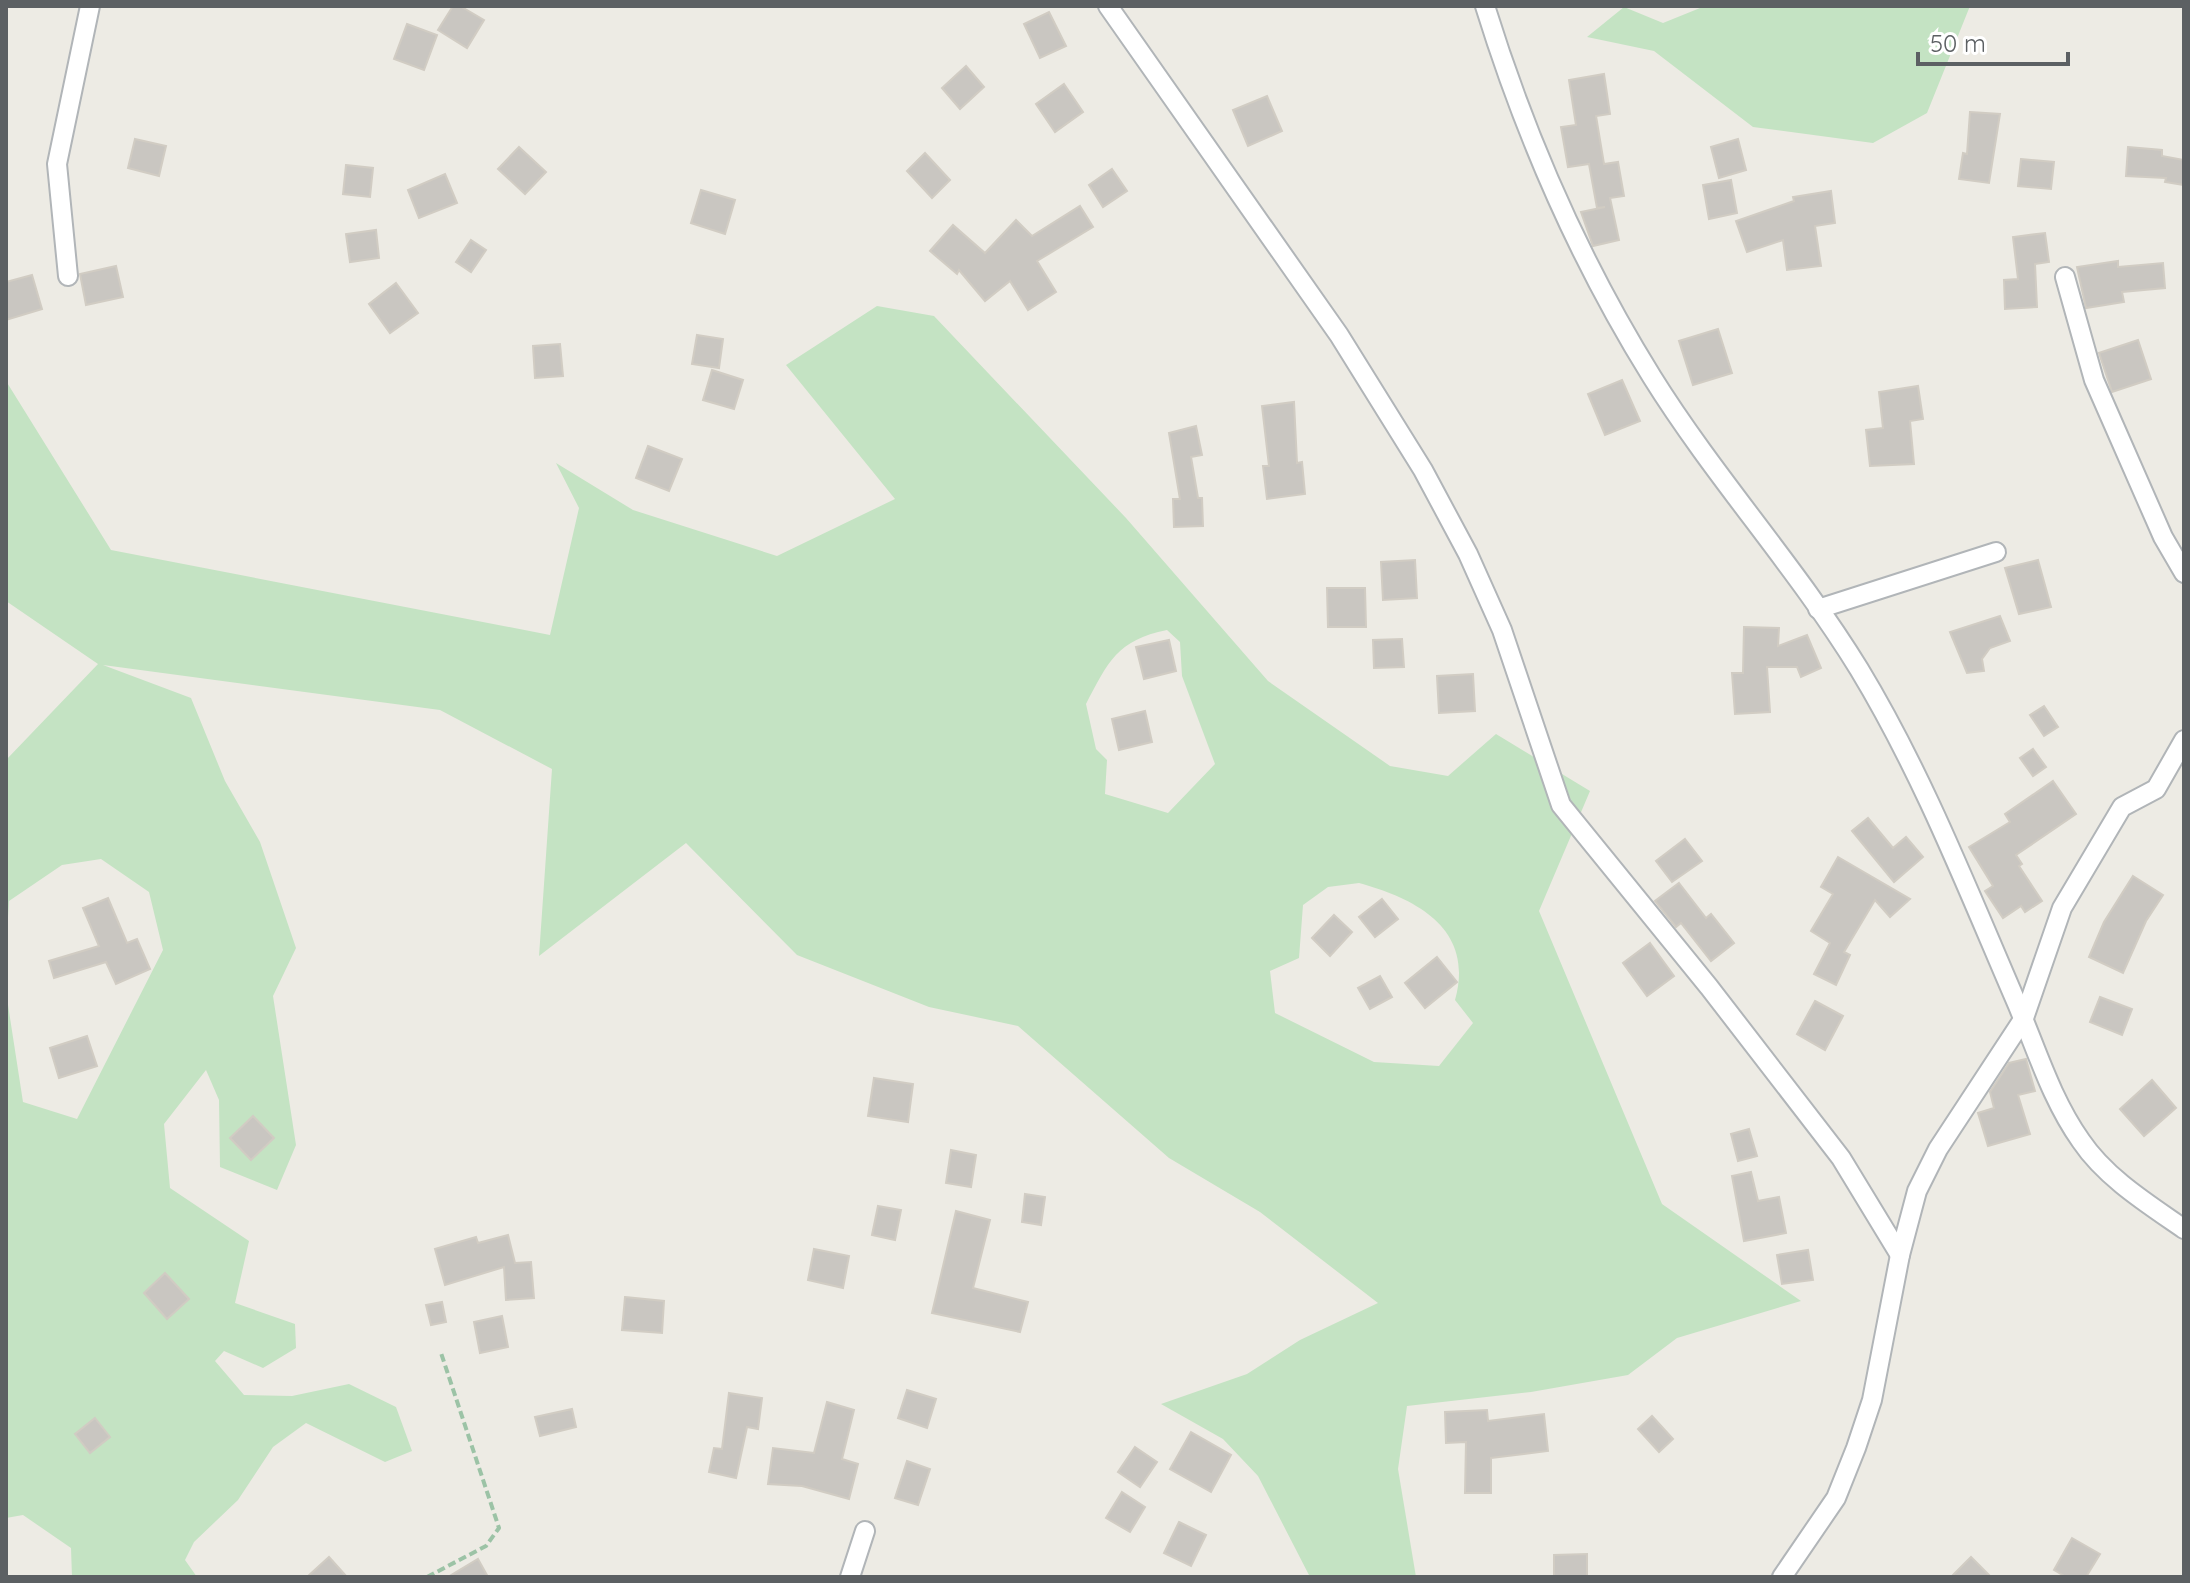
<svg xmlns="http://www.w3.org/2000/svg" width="2190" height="1583" font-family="Quicksand,sans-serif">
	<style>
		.green { fill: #c4e3c3; fill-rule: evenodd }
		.building { fill: #c9c6c1; stroke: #d1ccc3; stroke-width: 2 }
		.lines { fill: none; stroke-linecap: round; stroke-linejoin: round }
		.minor-casing { stroke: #b1b5b8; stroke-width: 22 }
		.path { stroke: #9cc3a6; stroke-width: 4; stroke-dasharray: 8 4; stroke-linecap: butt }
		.minor { stroke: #fff; stroke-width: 18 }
	</style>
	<rect width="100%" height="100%" fill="#edebe4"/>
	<g class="green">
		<polygon points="1705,6 1970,6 1927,113 1873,143 1753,127 1654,51 1587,37 1624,7 1663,23"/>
		<path d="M877,306L934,316L1126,518L1268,681L1390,766L1448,776L1496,734L1590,791L1539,911L1662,1204L1801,1301L1677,1338L1628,1375L1531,1392L1407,1406L1398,1469L1416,1577H1310L1258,1476L1223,1439L1161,1404L1247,1374L1300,1340L1378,1303L1260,1212L1169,1158L1018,1026L929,1007L797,955L686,843L539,956L552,769L440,710L103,665L191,698L225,781L260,842L296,948L273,996L296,1145L277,1190L220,1167L219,1100L206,1070L164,1124L170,1188L249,1241L235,1303L295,1324L296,1348L263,1368L224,1351L215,1361L244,1395L292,1396L349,1384L396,1407L412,1451L385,1462L306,1423L273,1447L238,1500L194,1542L185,1560L197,1577H72L71,1548L23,1515L6,1518V992L23,1102L77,1119L163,950L149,892L101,859L62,865L9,901L6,950V760L98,664L6,601V381L111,550L550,635L579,508L556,463L633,510L777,556L895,499L786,365ZM1167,630L1180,642L1182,676L1215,764L1168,813L1105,794L1107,760L1096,749L1086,704C1108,662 1117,640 1167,630ZM1359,883C1417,899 1475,929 1455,1000L1473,1023L1439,1066L1374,1062L1275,1013L1270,971L1299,958L1303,905L1328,887Z"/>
	</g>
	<g class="building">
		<polygon points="453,6 460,6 484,20 467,48 438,30"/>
		<polygon points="1049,12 1066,46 1040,58 1024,24"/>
		<polygon points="407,24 437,35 424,70 394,59"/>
		<polygon points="966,66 984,87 960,109 942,88"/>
		<polygon points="1604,74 1610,114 1596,116 1604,164 1618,162 1624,196 1610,198 1619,240 1593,246 1581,212 1605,207 1597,208 1589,164 1568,167 1561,127 1576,125 1569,80"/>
		<polygon points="1064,84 1083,112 1055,132 1036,104"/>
		<polygon points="1267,96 1282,131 1248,146 1233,110"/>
		<polygon points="1970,112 2000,114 1989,183 1959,179 1963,153 1967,154"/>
		<polygon points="135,139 166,146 159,176 128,168"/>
		<polygon points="1738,139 1746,170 1719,178 1711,147"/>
		<polygon points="519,147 546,172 525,194 498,169"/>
		<polygon points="2128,147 2162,150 2162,156 2184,160 2184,185 2165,182 2166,178 2126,176"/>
		<polygon points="925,153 950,180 932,198 907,171"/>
		<polygon points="2021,159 2054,162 2051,189 2018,186"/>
		<polygon points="346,165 373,168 370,197 343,194"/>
		<polygon points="1112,169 1127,191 1103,207 1089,185"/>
		<polygon points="445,174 457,203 419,218 408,190"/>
		<polygon points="1731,180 1737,213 1709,219 1703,185"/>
		<polygon points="701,190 735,200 725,234 691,223"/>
		<polygon points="1831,191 1835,223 1815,226 1821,266 1787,270 1783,240 1747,252 1736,221 1794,201 1793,197"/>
		<polygon points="1080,206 1093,227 1037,261 1056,292 1028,310 1010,281 985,301 959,270 957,274 930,251 953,225 985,253 1016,220 1032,236"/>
		<polygon points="376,230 379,258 350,262 346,234"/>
		<polygon points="2045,233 2049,262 2035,264 2037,307 2005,309 2004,280 2018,279 2013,237"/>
		<polygon points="471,240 486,250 471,272 456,262"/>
		<polygon points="2118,261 2118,267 2163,263 2165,288 2122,292 2124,302 2086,308 2077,267"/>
		<polygon points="116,266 123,297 86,305 80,274"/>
		<polygon points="32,275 42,309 6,320 6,282"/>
		<polygon points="396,283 418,313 390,333 369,304"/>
		<polygon points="1718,329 1732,373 1693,385 1679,341"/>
		<polygon points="697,335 723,339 719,368 692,364"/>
		<polygon points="2138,340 2151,379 2112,392 2099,353"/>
		<polygon points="560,344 563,376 535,378 533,346"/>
		<polygon points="712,370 743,380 734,409 703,400"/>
		<polygon points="1622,380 1640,421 1605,435 1588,394"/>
		<polygon points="1918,386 1923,419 1910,421 1914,464 1870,466 1866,430 1883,428 1879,392"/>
		<polygon points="1294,402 1297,463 1302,462 1305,494 1267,499 1263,466 1269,466 1262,406"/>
		<polygon points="1196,426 1202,455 1191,457 1198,498 1202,498 1203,526 1174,527 1173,499 1180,499 1169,433"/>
		<polygon points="648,446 682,459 669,491 636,478"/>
		<polygon points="1415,560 1417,598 1383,600 1381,562"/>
		<polygon points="2038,560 2051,607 2019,614 2005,568"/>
		<polygon points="1327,588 1365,588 1366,627 1328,627"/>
		<polygon points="2000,616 2010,641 1990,648 1982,659 1984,671 1967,673 1950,632"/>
		<polygon points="1744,627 1779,628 1778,646 1807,635 1821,668 1801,677 1797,667 1767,667 1770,712 1735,714 1732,673 1743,673"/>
		<polygon points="1402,639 1404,667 1374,668 1373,640"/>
		<polygon points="1169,640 1176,671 1144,679 1136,647"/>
		<polygon points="1473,674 1475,711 1439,713 1437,676"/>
		<polygon points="2044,706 2058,727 2044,736 2030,715"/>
		<polygon points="1145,711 1152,742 1119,750 1112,719"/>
		<polygon points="2033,749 2046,767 2033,776 2020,758"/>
		<polygon points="2053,781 2076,814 2016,855 2022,864 2019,866 2042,901 2025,912 2021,906 2003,918 1985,891 1993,886 1969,847 2010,822 2005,814"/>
		<polygon points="1868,818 1893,848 1906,837 1923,857 1894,882 1852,831"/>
		<polygon points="1685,839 1702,861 1672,882 1656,861"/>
		<polygon points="1838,857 1910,899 1890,917 1875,900 1844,952 1850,955 1836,985 1814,974 1830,943 1811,931 1833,894 1821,887"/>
		<polygon points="2133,876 2163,895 2146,921 2123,973 2089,957 2104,922"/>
		<polygon points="1679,883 1706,918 1711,914 1734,943 1711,961 1681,923 1676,927 1655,901"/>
		<polygon points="108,898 127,943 137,939 150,969 116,984 106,962 54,978 49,961 99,946 83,908"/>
		<polygon points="1382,899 1398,919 1375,937 1359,917"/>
		<polygon points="1334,915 1352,932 1330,956 1312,938"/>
		<polygon points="1650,943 1674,976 1647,996 1623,963"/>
		<polygon points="1437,957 1457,982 1425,1008 1405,983"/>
		<polygon points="1380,976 1392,997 1370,1009 1358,988"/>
		<polygon points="2100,997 2132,1009 2122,1035 2090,1022"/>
		<polygon points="1815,1001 1843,1016 1825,1050 1797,1034"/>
		<polygon points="87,1036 97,1066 59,1078 50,1048"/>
		<polygon points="2026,1059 2035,1091 2018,1095 2030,1134 1988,1146 1978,1113 1994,1108 1990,1092 2009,1063"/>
		<polygon points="874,1078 913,1084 908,1122 868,1116"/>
		<polygon points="2152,1080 2176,1108 2144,1136 2120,1109"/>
		<polygon points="253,1116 274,1138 251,1160 230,1138"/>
		<polygon points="1749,1129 1757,1156 1738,1161 1731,1134"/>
		<polygon points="951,1150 976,1155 971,1187 946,1183"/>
		<polygon points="1751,1172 1758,1201 1779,1197 1786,1233 1744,1241 1732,1176"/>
		<polygon points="1025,1194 1045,1197 1041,1225 1022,1222"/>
		<polygon points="878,1206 901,1210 895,1240 872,1235"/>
		<polygon points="956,1211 990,1220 973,1288 1028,1302 1020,1332 932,1313"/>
		<polygon points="508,1235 515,1263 531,1262 534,1298 506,1300 504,1267 445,1285 435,1249 476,1237 478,1243"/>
		<polygon points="814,1249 849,1256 843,1288 808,1280"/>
		<polygon points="1808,1250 1813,1280 1782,1284 1777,1255"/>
		<polygon points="165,1273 189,1299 167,1319 144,1293"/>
		<polygon points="625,1297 664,1301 662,1333 622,1330"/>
		<polygon points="442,1302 446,1322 431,1325 426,1305"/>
		<polygon points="502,1316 508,1347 480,1353 474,1322"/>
		<polygon points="907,1390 936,1399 927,1428 898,1418"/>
		<polygon points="729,1393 762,1398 758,1429 747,1427 736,1478 709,1472 714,1448 722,1449"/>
		<polygon points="827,1402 854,1410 842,1459 858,1464 849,1499 802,1486 768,1484 773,1448 814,1453"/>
		<polygon points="572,1409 576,1427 540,1436 535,1417"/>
		<polygon points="1487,1410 1488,1421 1544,1414 1548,1451 1491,1458 1491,1493 1465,1493 1466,1442 1446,1443 1445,1412"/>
		<polygon points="1652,1416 1673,1439 1659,1452 1638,1429"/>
		<polygon points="95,1418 110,1437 90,1453 75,1434"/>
		<polygon points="1191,1432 1231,1455 1211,1492 1170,1469"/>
		<polygon points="1135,1447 1157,1462 1140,1487 1118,1472"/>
		<polygon points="907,1461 930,1469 918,1505 895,1498"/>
		<polygon points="1122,1492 1145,1507 1130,1532 1106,1518"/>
		<polygon points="1179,1522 1206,1535 1191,1566 1164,1553"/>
		<polygon points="2072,1538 2100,1554 2086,1577 2066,1577 2054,1570"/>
		<polygon points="1587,1554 1587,1577 1554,1577 1554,1555"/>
		<polygon points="329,1557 347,1577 307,1577"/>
		<polygon points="1971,1557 1991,1577 1951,1577"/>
		<polygon points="478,1559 488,1577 448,1577"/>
	</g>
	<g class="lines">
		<g class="minor-casing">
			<g id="minor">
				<polyline points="1108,6 1339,335 1423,470 1468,554 1502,630 1561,805 1709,987 1841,1158 1900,1255"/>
				<path d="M1485,6C1525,135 1581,263 1652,377C1715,478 1797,568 1859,669C1922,773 1967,888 2015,999C2036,1047 2050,1097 2081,1141C2106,1178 2148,1204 2184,1229"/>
				<polyline points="68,276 57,164 90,6"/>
				<polyline points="2065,277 2094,380 2163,537 2184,573"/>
				<polyline points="1818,609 1996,552"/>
				<polyline points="850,1577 865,1531"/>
				<polyline points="1782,1577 1836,1498 1856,1448 1872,1400 1900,1255 1917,1191 1938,1149 2024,1018 2062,908 2122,807 2156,789 2184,740"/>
			</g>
		</g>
		<polyline class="path" points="427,1577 486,1546 499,1528 441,1353"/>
		<use href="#minor" class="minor"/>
	</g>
	<rect width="2190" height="1583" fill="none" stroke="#5c6063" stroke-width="16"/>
	<path d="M1918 52v12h150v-12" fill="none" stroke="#5c6063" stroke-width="4"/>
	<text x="1930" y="52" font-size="24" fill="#5c6063" stroke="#ffffff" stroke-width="6" paint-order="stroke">50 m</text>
</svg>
